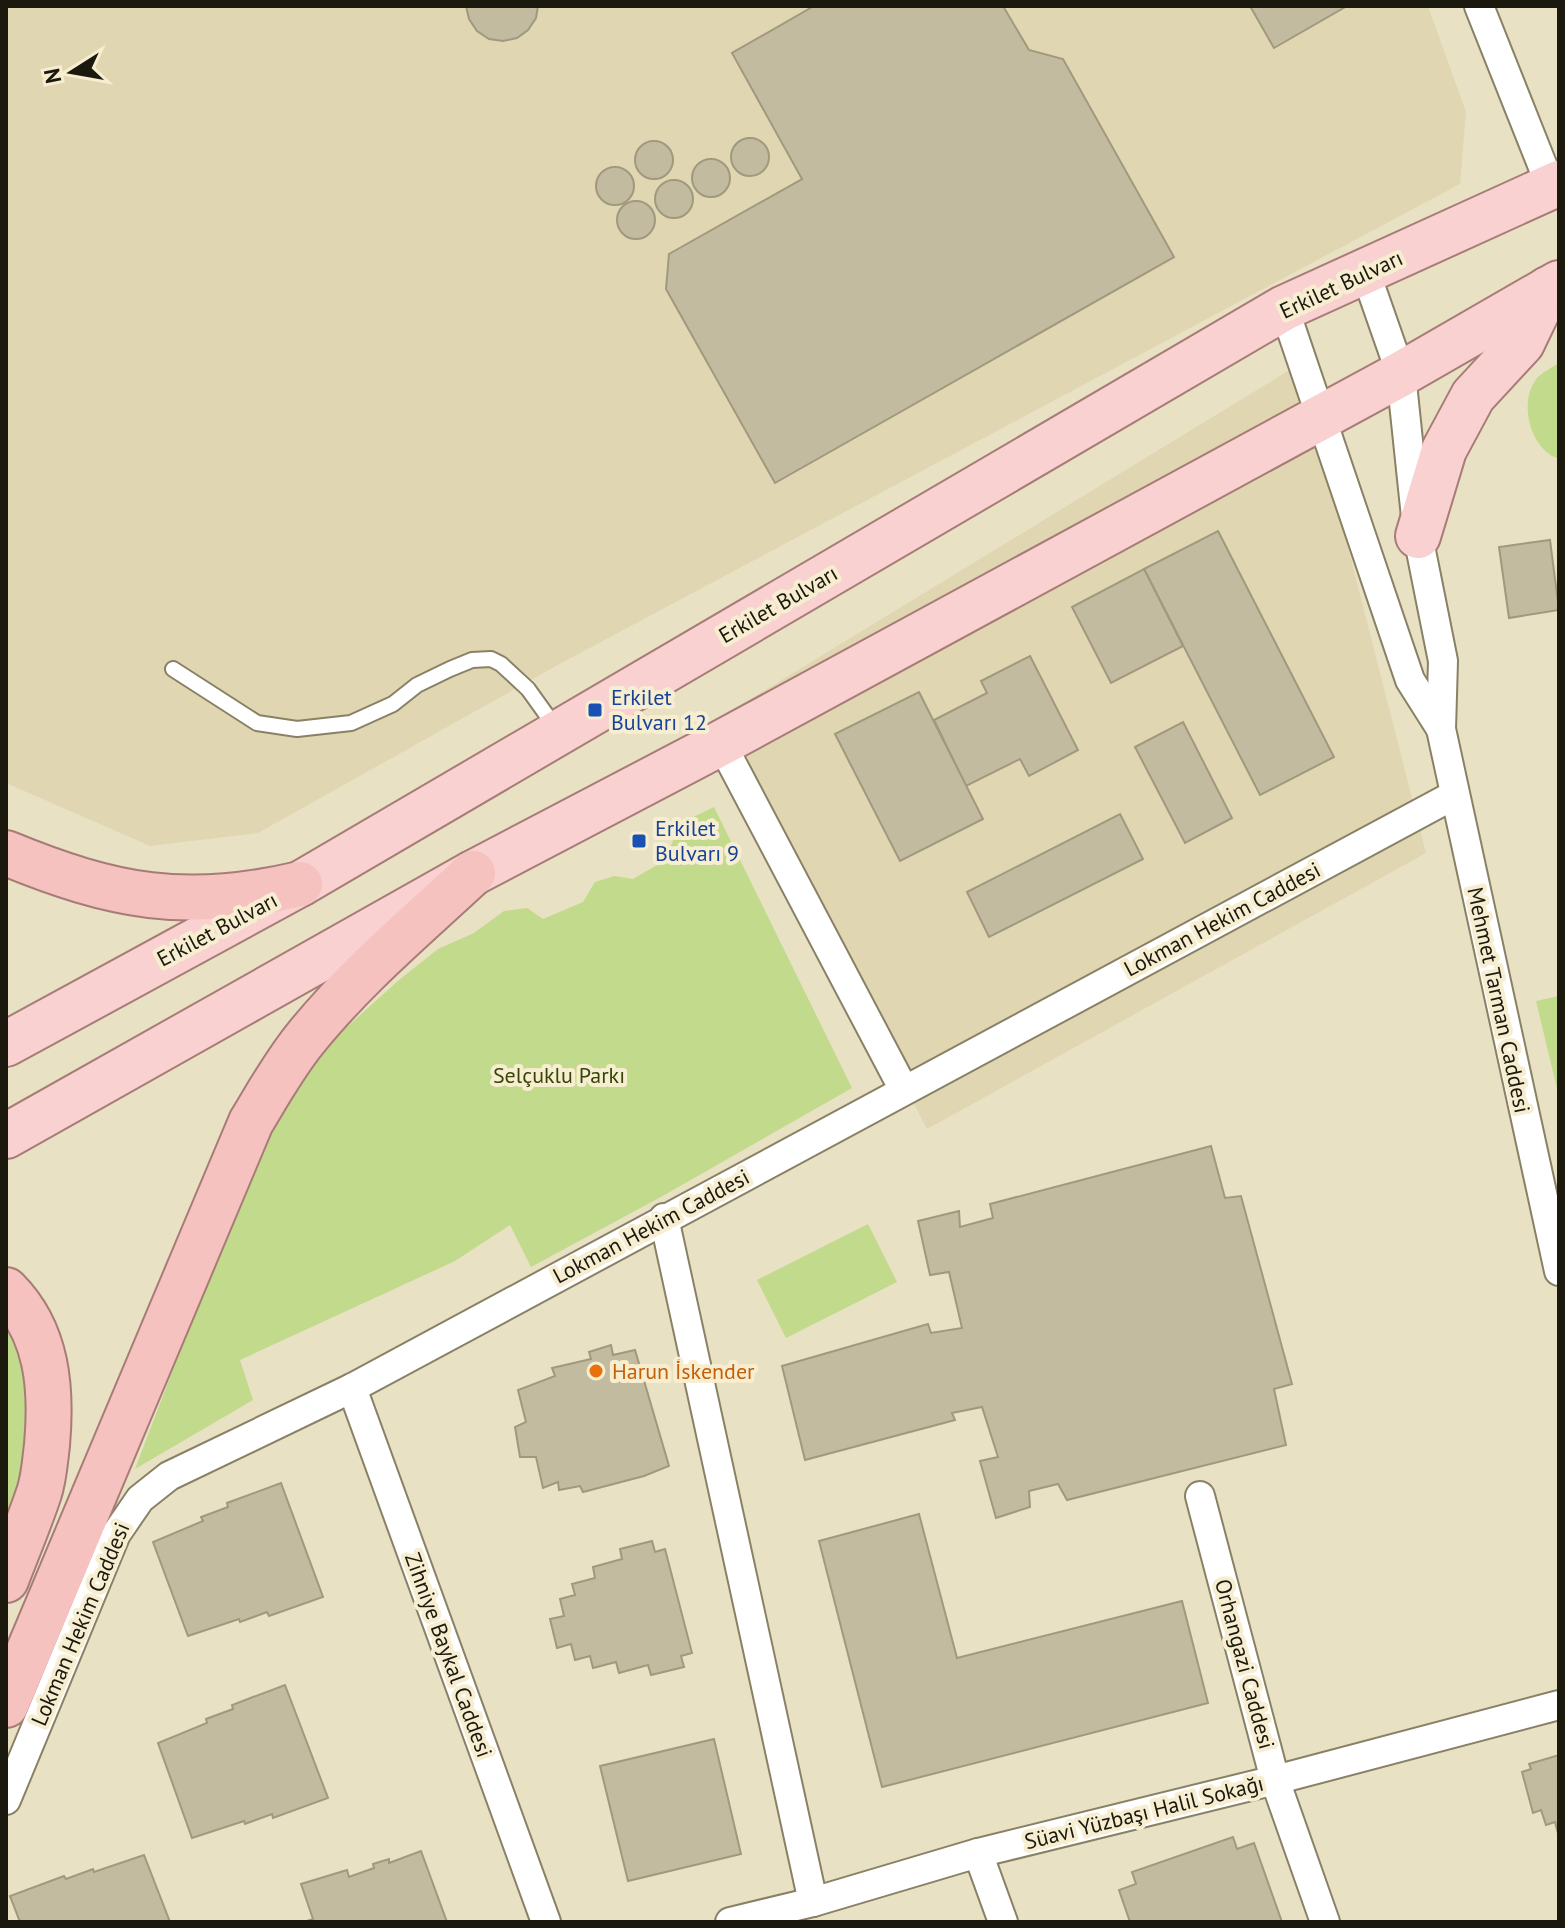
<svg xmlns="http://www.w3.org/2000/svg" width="1565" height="1928" font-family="'PT Sans',sans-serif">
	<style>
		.built { fill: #e0d6b2 }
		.green { fill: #c1da8b }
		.building { fill: #c3bb9f; stroke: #a1997e; stroke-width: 2 }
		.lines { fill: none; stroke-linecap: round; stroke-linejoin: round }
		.service-casing { stroke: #898166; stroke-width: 18 }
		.minor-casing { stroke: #898166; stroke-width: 32 }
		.primary-casing { stroke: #a77c77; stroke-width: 48 }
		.trunk-casing { stroke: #a77c77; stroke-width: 48 }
		.service { stroke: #fff; stroke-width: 14 }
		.minor { stroke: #fff; stroke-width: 28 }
		.primary { stroke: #f8d1d0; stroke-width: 44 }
		.trunk { stroke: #f6c2c0; stroke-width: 44 }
		.transit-dot { fill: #1a4fb4; stroke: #f7eed1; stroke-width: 3 }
		.food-dot { fill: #e8710a; stroke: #f7eed1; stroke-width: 3 }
		.labels { text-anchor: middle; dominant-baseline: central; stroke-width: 8; stroke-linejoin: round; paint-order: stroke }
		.street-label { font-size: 22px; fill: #1b180d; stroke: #f7eed1 }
		.transit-label { font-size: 22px; fill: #164399; stroke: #f7eed1; text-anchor: start }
		.park-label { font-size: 22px; fill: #374607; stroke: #f7eed1 }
		.food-label { font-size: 22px; fill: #c56008; stroke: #f7eed1; text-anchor: start }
	</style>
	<rect width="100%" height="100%" fill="#e9e1c4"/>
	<g class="built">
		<polygon points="6,6 1428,6 1466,112 1460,184 554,667 258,833 150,846 6,783"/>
		<polygon points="1301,363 1426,853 927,1129 713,722"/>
	</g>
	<g class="green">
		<path d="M1559,363V459C1530,450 1517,400 1538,377C1543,372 1553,367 1559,363Z"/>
		<polygon points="714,807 852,1088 659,1198 531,1267 510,1225 455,1261 240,1360 253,1400 135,1469 269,1118 298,1071 399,980 438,949 474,933 504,911 527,908 543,919 583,902 595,882 614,876 633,879 664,861 681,823"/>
		<polygon points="1559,996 1559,1097 1536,1001"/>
		<polygon points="868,1224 897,1282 786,1338 757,1280"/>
		<polygon points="6,1315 16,1329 34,1423 6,1548"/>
	</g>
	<g class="building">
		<polygon points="466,6 538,6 536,18 528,30 517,38 503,41 489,39 477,31 469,19"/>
		<polygon points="814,6 1003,6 1029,50 1063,59 1174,257 775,483 666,289 669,254 802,179 732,53"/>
		<polygon points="1250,6 1347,6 1274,48"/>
		<circle cx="750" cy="157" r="19"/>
		<circle cx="654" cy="160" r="19"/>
		<circle cx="711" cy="178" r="19"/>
		<circle cx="615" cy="186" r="19"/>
		<circle cx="674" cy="199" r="19"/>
		<circle cx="636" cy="220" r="19"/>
		<polygon points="1218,531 1334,757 1260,795 1144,569"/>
		<polygon points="1550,540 1559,610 1509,618 1499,547"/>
		<polygon points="1144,569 1183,646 1111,683 1072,607"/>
		<polygon points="1030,656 1078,750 1029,776 1020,759 966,786 934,720 987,693 981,681"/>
		<polygon points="919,692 983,819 900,861 835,734"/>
		<polygon points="1183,722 1232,818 1185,843 1135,747"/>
		<polygon points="1120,814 1143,859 989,937 967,892"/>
		<polygon points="1211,1146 1225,1198 1241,1196 1292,1384 1274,1389 1286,1445 1067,1500 1058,1484 1029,1491 1030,1507 996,1518 980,1461 998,1457 982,1407 952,1413 955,1420 805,1460 782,1366 928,1324 931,1333 962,1328 949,1272 930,1275 918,1221 959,1211 960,1227 993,1218 990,1204"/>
		<polygon points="611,1345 613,1355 635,1350 669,1466 644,1476 583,1492 580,1486 559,1490 558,1482 543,1488 536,1457 520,1457 515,1427 526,1422 518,1390 555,1376 552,1368 591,1359 589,1352"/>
		<polygon points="281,1483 323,1597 269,1616 267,1612 240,1622 239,1619 188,1636 153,1542 203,1521 201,1517 228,1507 227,1503"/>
		<polygon points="919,1514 957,1658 1182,1601 1208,1703 882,1787 819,1541"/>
		<polygon points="652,1541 655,1552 665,1549 692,1653 681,1656 684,1667 651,1675 648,1665 619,1673 616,1662 593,1668 590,1656 575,1660 571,1644 557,1648 550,1619 564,1616 560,1599 575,1595 572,1584 595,1578 593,1567 622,1559 620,1549"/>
		<polygon points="285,1685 328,1798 273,1818 272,1814 245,1824 244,1821 192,1838 158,1743 207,1723 206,1719 233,1709 232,1705"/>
		<polygon points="714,1739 741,1854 628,1881 600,1766"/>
		<polygon points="1559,1755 1559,1837 1555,1822 1546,1825 1541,1810 1533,1813 1522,1772 1531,1769 1529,1764"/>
		<polygon points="1233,1837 1237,1849 1254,1843 1282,1922 1130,1922 1119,1890 1136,1884 1132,1872"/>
		<polygon points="421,1851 447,1922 304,1922 313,1919 301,1884 347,1870 349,1877 374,1868 373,1864 389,1859 389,1863"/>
		<polygon points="144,1855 170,1922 20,1922 10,1896 64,1876 66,1879 93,1869 94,1872"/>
	</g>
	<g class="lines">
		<g class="service-casing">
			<polyline id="service" points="173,669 257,723 297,729 351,723 393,704 417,685 450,669 472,660 491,659 501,664 528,689 556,728"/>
		</g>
		<g class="minor-casing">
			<g id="minor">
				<polyline points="1479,6 1551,187"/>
				<polyline points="1365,271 1401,374 1418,536 1443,661 1441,729 1559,1271"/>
				<polyline points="1284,308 1410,680 1441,729"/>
				<polyline points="721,743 904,1090"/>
				<polyline points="664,1218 813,1902"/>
				<polyline points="352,1388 546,1922"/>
				<polyline points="1200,1496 1275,1780 1325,1922"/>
				<polyline points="6,1800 116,1534 140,1499 169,1476 352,1388 1454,795"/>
				<polyline points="978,1853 1003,1922"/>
				<polyline points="730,1922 813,1902 978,1853 1275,1780 1559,1705"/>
			</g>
		</g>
		<g class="primary-casing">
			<g id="primary">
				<polyline points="1418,536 1444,450 1473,396 1522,343 1548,289"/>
				<polyline points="6,1044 300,884 1284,308 1559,183"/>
				<polyline points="6,1136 473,873 721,743 1401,374 1559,283"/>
			</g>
		</g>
		<g class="trunk-casing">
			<g id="trunk">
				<path d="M6,853C113,897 186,911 300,884"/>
				<path d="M6,1290C48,1332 52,1389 47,1445C45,1461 44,1478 39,1493C29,1523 17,1551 6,1580"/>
				<path d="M6,1705L251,1122C268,1094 284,1065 305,1039C354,978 415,927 473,873"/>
			</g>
		</g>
		<use href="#service" class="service"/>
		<use href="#minor" class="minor"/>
		<use href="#primary" class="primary"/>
		<use href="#trunk" class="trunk"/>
	</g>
	<g class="transit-dot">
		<rect x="587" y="702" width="16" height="16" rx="4"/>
		<rect x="631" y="833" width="16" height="16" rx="4"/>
	</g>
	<circle class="food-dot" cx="596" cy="1371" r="8"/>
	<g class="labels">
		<g class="street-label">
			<text transform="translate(1341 284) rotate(-25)">Erkilet Bulvarı</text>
			<text transform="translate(778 604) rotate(-30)">Erkilet Bulvarı</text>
			<text transform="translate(1222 919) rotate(-28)">Lokman Hekim Caddesi</text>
			<text transform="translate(217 929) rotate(-28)">Erkilet Bulvarı</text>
			<text transform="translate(1499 1000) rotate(78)">Mehmet Tarman Caddesi</text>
			<text transform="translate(651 1226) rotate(-28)">Lokman Hekim Caddesi</text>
			<text transform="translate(80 1624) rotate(-67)">Lokman Hekim Caddesi</text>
			<text transform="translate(449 1655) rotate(70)">Zihniye Baykal Caddesi</text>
			<text transform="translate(1245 1664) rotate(75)">Orhangazi Caddesi</text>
			<text transform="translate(1144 1812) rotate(-14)">Süavi Yüzbaşı Halil Sokağı</text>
		</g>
		<g class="transit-label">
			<text x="611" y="697">Erkilet<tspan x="611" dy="25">Bulvarı 12</tspan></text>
			<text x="655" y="828">Erkilet<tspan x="655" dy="25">Bulvarı 9</tspan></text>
		</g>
		<g class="park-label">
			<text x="559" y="1075">Selçuklu Parkı</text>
		</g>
		<g class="food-label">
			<text x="612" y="1371">Harun İskender</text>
		</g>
	</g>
	<rect width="1565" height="1928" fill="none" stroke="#1b180d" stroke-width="16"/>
	<g transform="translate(72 72) rotate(259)" stroke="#f7eed1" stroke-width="6" paint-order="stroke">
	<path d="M0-6L14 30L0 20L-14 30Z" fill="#1b180d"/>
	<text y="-12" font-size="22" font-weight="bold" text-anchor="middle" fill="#1b180d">N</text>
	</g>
</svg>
